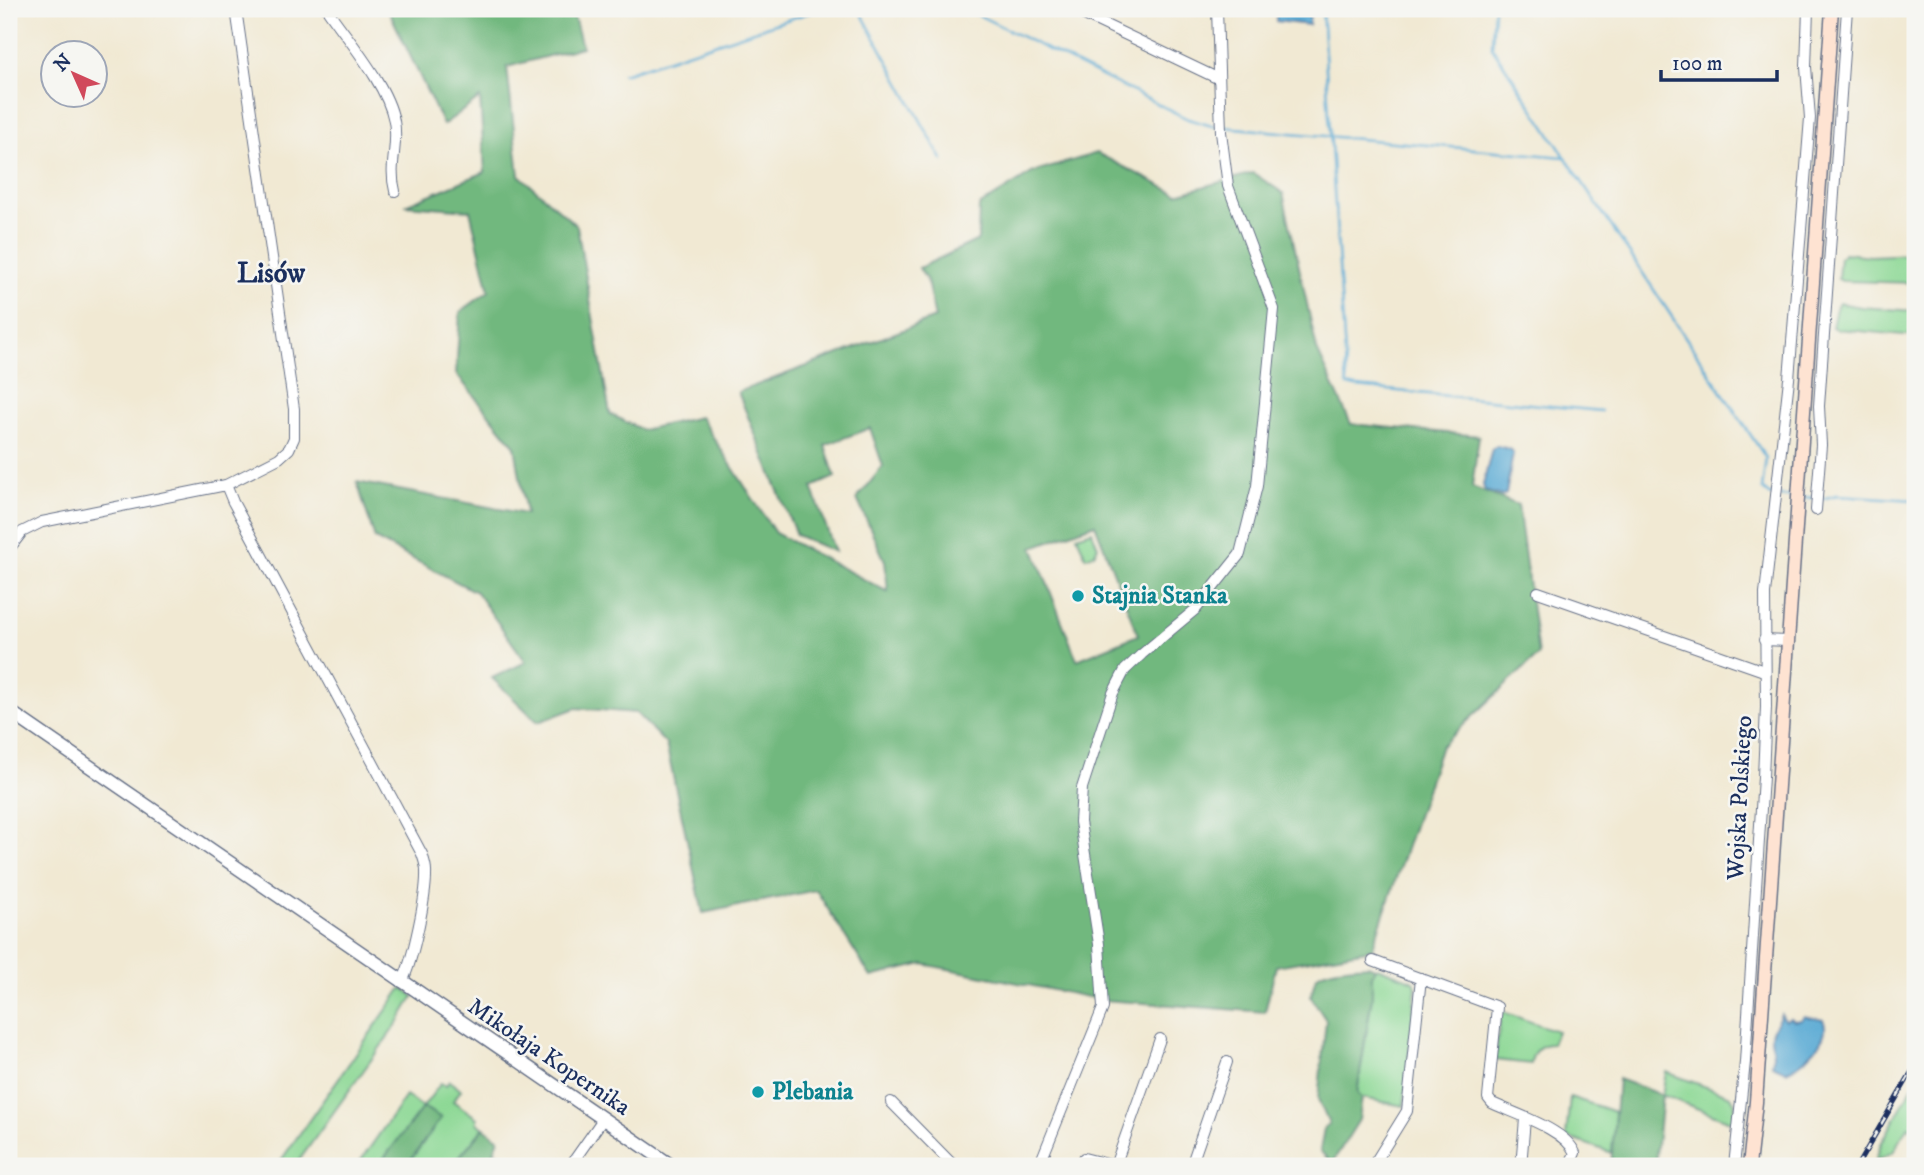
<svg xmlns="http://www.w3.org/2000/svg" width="1924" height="1175" font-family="'IM FELL DW Pica',serif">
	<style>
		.green { fill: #8cd894; stroke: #548479; stroke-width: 2 }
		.forest { fill: #71b87e; stroke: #46746e; stroke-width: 2; fill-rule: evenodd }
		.water { fill: #5aaad4; stroke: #3a6c99; stroke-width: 2 }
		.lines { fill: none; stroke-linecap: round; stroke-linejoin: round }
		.stream { stroke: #5aaad4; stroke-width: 2.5 }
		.minor-casing { stroke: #667087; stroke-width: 12 }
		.tertiary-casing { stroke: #667087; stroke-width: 15 }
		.secondary-casing { stroke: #667087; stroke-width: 15 }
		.minor { stroke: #fff; stroke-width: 10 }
		.tertiary { stroke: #fff; stroke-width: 12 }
		.secondary { stroke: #fee3d2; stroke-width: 12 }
		.rail-casing { stroke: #1b2f5e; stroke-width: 5 }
		.rail { stroke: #f6f6f2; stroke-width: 2.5; stroke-dasharray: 8; stroke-linecap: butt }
		.culture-dot { fill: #0f9aa8; stroke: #f6f6f2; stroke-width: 2.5 }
		.labels { text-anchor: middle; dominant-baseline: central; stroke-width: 5; stroke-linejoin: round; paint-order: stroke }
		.culture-label { font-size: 24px; font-weight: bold; fill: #0d838f; stroke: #f6f6f2; text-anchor: start }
		.street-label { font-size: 24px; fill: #1b2f5e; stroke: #f6f6f2 }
		.quarter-label { font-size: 28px; font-weight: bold; fill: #1b2f5e; stroke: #f6f6f2 }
	</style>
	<rect width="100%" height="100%" fill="#f6f6f2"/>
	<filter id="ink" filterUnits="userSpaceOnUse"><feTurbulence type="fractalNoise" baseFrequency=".0143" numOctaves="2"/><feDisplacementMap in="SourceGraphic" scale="14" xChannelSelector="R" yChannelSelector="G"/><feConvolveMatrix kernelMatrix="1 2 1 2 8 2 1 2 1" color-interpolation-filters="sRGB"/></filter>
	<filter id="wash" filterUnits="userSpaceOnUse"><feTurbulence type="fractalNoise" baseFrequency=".00686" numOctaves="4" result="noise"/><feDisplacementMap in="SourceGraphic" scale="28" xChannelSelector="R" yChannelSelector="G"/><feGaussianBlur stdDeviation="1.57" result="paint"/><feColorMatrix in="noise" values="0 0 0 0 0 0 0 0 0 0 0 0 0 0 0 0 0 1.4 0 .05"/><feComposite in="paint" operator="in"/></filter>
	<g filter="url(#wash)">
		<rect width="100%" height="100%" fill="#f1e9d3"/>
		<g class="green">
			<polygon points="1844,253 1870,256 1915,254 1915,283 1842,281 1838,279 1840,256 1843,256"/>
			<polygon points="1839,303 1861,307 1915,311 1915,336 1836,329 1832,327 1836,308"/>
			<polygon points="1092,531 1098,547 1094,554 1086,557 1077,536"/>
			<polygon points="1377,967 1414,981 1416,986 1404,1106 1362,1098 1357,1094 1372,996 1372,975"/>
			<polygon points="402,988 414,996 399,1021 295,1166 277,1166"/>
			<path d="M1503,1012L1557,1031L1552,1044C1539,1044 1532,1052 1531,1064L1495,1060L1501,1013Z"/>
			<polygon points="1666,1072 1731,1096 1735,1103 1733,1122 1662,1095"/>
			<polygon points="449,1081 461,1090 453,1101 477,1118 477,1123 484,1128 451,1166 406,1166 441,1118 423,1107 378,1166 357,1166 406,1096 423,1107 441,1083 446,1086"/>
			<polygon points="1915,1082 1915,1131 1908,1126 1893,1152 1876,1160 1881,1144"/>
			<polygon points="1570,1097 1615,1112 1612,1153 1566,1137"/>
		</g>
		<g class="forest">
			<path d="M388,9H572L582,47L507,67L519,175L577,226L610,414L642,430L700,417L775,533L888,592L885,561L857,499L883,466L870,428L825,445L835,477L812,487L835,552L796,535L738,392L935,318L927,281L919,268L978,240L979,206L1032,173L1097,153L1177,194L1253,173L1283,193L1317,350L1351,424L1479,436L1472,487L1518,505L1538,655L1441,746L1372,949L1276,966L1265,1012L1103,1000L923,964L871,977L816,890L703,913L666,744L636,713L576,708L538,722L492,678L526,662L476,592L375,539L357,482L526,514L515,446L456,374L460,312L489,291L470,210L405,205L485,172L480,98L443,125ZM1095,524L1138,635L1077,660L1033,547Z"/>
			<path d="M1368,965L1375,968L1372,975V996L1357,1093L1362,1098L1359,1120L1332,1163L1320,1151L1324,1128L1329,1124L1318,1099L1326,1020L1311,997C1313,990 1313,980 1318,975C1326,967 1357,966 1368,965Z"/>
			<polygon points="1618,1079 1662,1095 1655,1166 1611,1166"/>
			<polygon points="423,1107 441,1118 406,1166 378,1166"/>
			<polygon points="484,1128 499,1139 494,1151 517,1166 451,1166"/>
		</g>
		<g class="water">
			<polygon points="1276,9 1310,9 1309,25 1276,21"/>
			<polygon points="1497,446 1509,449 1513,453 1506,494 1502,496 1485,491 1483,485 1492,449"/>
			<path d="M1781,1014L1785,1020L1791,1018L1794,1021L1801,1020L1804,1016L1823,1020C1833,1038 1802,1065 1786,1071L1772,1065C1775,1055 1771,1045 1771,1035C1772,1027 1779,1020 1781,1014Z"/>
		</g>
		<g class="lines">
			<g class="stream">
				<polyline points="859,9 943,161"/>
				<polyline points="966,9 1188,119 1212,126 1564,157"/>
				<polyline points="1322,9 1347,386 1601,411"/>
				<polyline points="1494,9 1492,47 1766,458 1762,489 1769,495 1773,496"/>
				<polyline points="623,74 820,9"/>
				<polyline points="1780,496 1794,497"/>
				<polyline points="1801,497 1815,498"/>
				<polyline points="1822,499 1837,495 1915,500"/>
			</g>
		</g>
	</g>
	<g filter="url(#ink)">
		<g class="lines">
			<g class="minor-casing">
				<g id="minor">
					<path d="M327,9C348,40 387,84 394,121C399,146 388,165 395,191"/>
					<polyline points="1072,9 1219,79"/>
					<path d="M226,485L233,502L422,854C424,860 426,865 426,871C427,894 413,961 402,982"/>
					<polyline points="1816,510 1821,445 1819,406 1847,9"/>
					<polyline points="9,549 22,532 42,522 226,485 279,458 289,449 294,438 294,409 236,9"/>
					<polyline points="1538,592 1764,671"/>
					<polyline points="1764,640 1787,641"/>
					<path d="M1373,961L1497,1007L1488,1098L1492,1103C1515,1114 1565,1129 1575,1153L1569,1166"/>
					<polyline points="891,1102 954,1166"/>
					<polyline points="1084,1158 1115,1166 1160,1039"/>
					<polyline points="570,1166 603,1119"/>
					<polyline points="1039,1166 1103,1008 1099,944 1080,822 1082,788 1113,693 1125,670 1142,654 1196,609 1240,554 1257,486 1274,309 1228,186 1221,132 1217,9"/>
					<polyline points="1191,1166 1227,1062"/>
					<polyline points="1373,1166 1407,1111 1421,978"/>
					<polyline points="1521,1166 1525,1119"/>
					<polyline points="1734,1166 1745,1062 1763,777 1766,707 1765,594 1789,379 1810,118 1806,67 1808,9"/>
				</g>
			</g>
			<g class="tertiary-casing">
				<polyline id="tertiary" points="9,711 672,1166"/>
			</g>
			<g class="secondary-casing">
				<polyline id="secondary" points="1749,1166 1756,1102 1832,9"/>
			</g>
			<use href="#minor" class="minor"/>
			<use href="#tertiary" class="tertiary"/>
			<use href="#secondary" class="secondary"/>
			<g class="rail-casing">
				<polyline id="rail" points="1857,1166 1915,1066"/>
			</g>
			<use href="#rail" class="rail"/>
		</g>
	</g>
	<g class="culture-dot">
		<circle cx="1078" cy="596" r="7"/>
		<circle cx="758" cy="1092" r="7"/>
	</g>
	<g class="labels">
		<g class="culture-label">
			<text x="1092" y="596">Stajnia Stanka</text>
			<text x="772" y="1092">Plebania</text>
		</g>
		<g class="street-label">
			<text transform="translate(1740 798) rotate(-87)">Wojska Polskiego</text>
			<text transform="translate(549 1057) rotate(34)">Mikołaja Kopernika</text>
		</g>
		<g class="quarter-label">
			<text x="271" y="273">Lisów</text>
		</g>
	</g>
	<rect width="1924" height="1175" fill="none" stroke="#f6f6f2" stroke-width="35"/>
	<g transform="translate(74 74) rotate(315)"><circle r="33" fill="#f6f6f2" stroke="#9ea6b7" stroke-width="2"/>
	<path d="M0-5L12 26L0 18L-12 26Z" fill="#d1495b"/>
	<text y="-10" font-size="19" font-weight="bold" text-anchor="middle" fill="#1b2f5e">N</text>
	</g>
	<path d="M1661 70v10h116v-10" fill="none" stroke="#1b2f5e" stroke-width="3.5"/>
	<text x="1672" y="70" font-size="21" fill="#1b2f5e" stroke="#f6f6f2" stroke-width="5" paint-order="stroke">100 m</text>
</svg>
